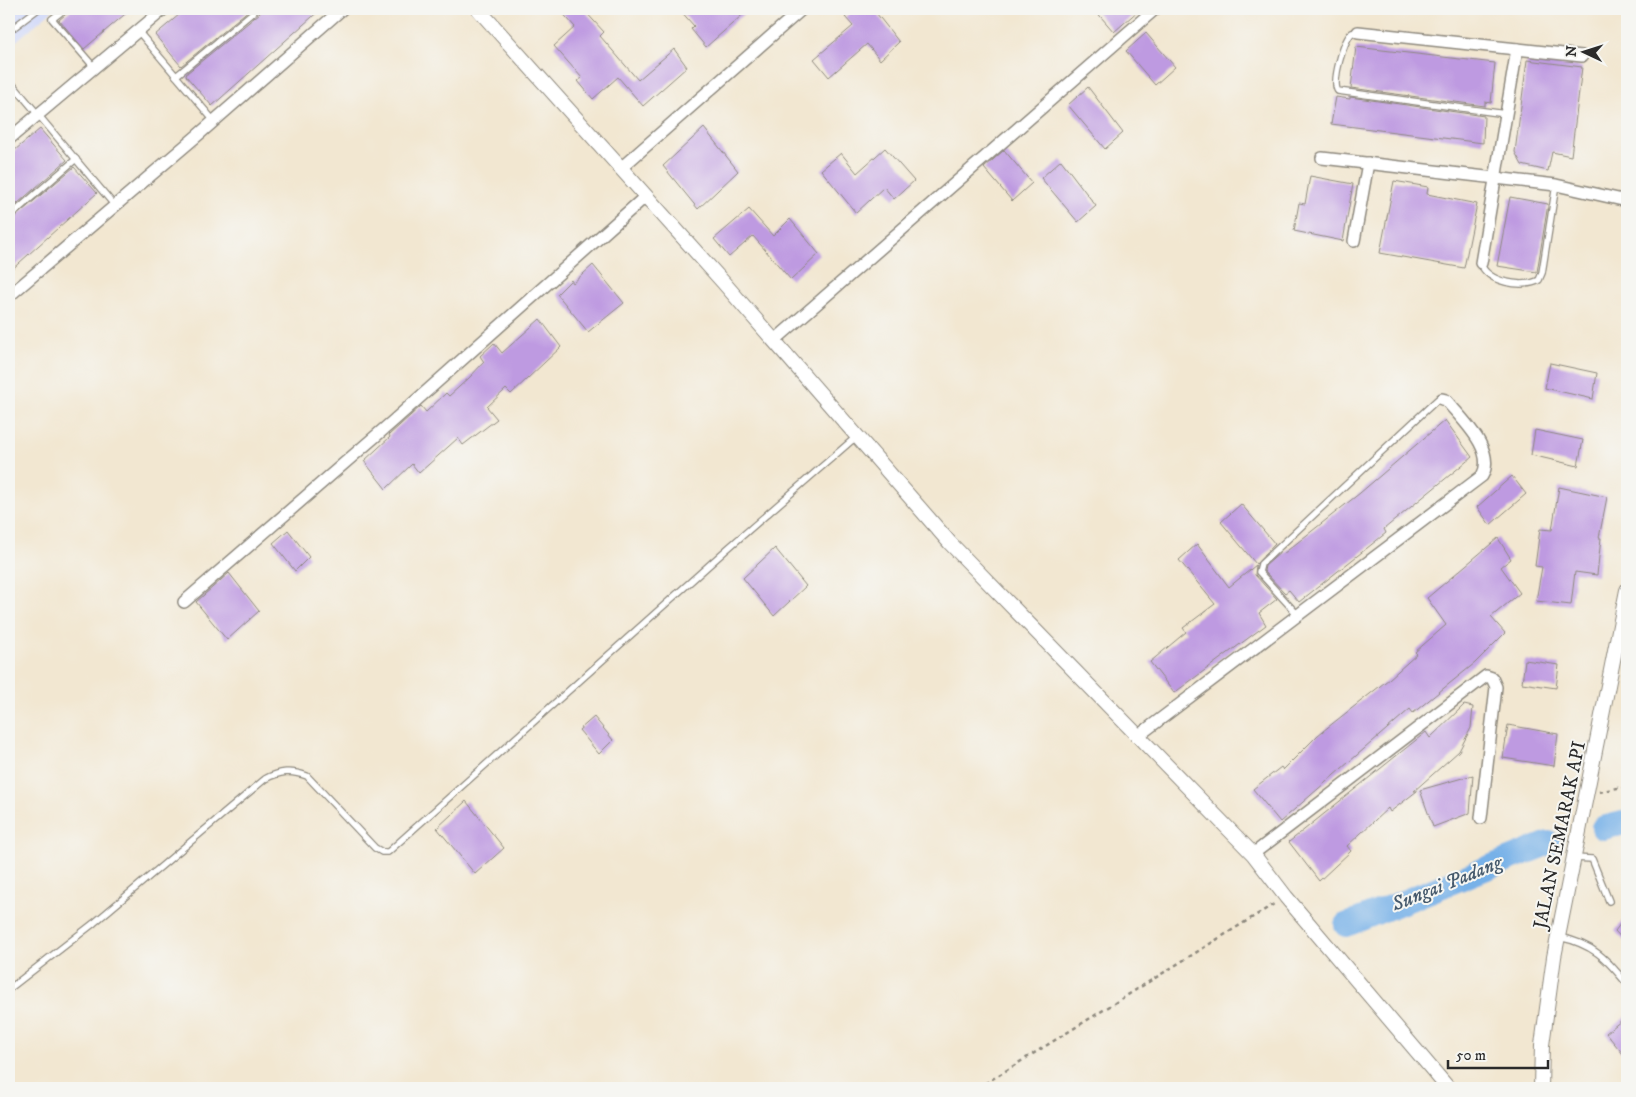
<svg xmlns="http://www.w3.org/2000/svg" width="1636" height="1097" font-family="'IM FELL DW Pica',serif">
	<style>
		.built { fill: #d1d9f9 }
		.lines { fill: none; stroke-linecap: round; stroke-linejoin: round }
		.river { stroke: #77b1e8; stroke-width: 24 }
		.building { fill: #be9ae1 }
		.service-casing { stroke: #8e897e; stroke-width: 8 }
		.minor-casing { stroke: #8e897e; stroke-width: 14 }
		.tertiary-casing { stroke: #8e897e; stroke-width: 16 }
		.path { stroke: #8e897e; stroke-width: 2.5; stroke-dasharray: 4 4; stroke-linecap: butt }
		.service { stroke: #fff; stroke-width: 5.5 }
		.minor { stroke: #fff; stroke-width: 11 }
		.tertiary { stroke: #fff; stroke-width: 14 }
		.labels { text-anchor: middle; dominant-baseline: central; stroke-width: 4; stroke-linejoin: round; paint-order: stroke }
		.street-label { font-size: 19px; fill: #2b2b2b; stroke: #f6f6f2 }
		.water-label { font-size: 20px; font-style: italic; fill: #465a6d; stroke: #f6f6f2 }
	</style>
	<rect width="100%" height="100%" fill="#f6f6f2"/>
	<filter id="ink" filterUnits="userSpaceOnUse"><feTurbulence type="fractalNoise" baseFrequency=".02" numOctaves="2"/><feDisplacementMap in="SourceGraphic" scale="10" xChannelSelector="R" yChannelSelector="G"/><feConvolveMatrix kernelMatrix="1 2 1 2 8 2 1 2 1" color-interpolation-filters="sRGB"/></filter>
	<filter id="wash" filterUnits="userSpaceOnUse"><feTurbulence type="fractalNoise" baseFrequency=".0096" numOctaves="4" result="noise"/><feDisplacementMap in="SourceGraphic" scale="20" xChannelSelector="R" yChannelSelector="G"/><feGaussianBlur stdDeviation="1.12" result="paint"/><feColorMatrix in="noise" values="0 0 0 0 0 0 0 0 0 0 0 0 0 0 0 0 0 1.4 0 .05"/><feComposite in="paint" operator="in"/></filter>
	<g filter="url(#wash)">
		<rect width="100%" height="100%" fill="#f2e7d1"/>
		<polygon class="built" points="9,9 54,9 9,47"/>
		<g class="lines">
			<g class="river">
				<polyline points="1603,828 1627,822"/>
				<polyline points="1346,925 1549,843"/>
			</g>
		</g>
		<g id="blocks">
			<g class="building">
				<polygon points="72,9 131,9 84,49 59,20"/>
				<polygon points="186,9 250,9 181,66 155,35"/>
				<polygon points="262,9 321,9 212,106 186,76 187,73 260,13"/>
				<polygon points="559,9 583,9 604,32 600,36 638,80 674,49 687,67 643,106 618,77 593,99 578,81 582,78 554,46 575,27"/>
				<polygon points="679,9 749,9 706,47 691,29 694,26"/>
				<polygon points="855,9 873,9 899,42 880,60 867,44 829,77 814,59 853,26 845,17"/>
				<polygon points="1094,9 1140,9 1114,32"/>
				<polygon points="1146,33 1175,67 1155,85 1126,51"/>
				<polygon points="1356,47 1495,63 1491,103 1485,102 1485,106 1351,88"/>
				<polygon points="1527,60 1582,67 1571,156 1552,152 1548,171 1522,165 1515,152"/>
				<polygon points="1088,87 1123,133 1105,149 1068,105"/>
				<polygon points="1336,97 1350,99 1350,97 1484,116 1483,143 1331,124"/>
				<polygon points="704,128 738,171 698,209 663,166"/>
				<polygon points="40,129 67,160 9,211 9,155"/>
				<polygon points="885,148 914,181 894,199 884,187 856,213 821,170 841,153 857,173"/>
				<polygon points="1004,150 1032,183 1012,201 984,168"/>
				<polygon points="1061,160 1096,206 1078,222 1041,178"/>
				<polygon points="74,167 97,193 9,272 9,222"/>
				<polygon points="1310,176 1353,184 1343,241 1294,231 1299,203 1305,204"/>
				<polygon points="1394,181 1428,187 1427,194 1477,204 1464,268 1380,253"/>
				<polygon points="1510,197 1548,204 1537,272 1497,266"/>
				<polygon points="749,209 773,236 790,219 819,254 791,280 753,236 729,257 714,239"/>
				<polygon points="593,265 624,303 588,332 557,294 571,280 573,283"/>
				<polygon points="540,319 561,347 511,394 506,389 487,407 497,419 463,445 458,438 419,473 412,464 386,489 364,461 390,437 389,435 421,406 426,412 446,393 449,396 469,378 484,362 480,356 494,343 502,353"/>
				<polygon points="1550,363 1597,373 1593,399 1545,388"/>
				<polygon points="1445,420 1472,457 1384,529 1386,533 1299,602 1289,590 1285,593 1264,571 1265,566 1281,552 1283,554 1360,493"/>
				<polygon points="1535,430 1583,440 1578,466 1531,455"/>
				<polygon points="1512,476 1526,494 1490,525 1477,507"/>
				<polygon points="1559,487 1607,497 1599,538 1601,538 1597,575 1575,572 1571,605 1536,601 1542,567 1535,566 1540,529 1552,530"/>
				<polygon points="1241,504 1275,544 1256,564 1221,522"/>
				<polygon points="288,530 309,557 295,571 273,543"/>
				<polygon points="1498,538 1511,559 1501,567 1520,593 1491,617 1505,633 1475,663 1413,713 1410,709 1280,822 1253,789 1281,767 1283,770 1318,735 1389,679 1417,654 1415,652 1446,625 1427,598"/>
				<polygon points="1197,544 1229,587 1256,565 1255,575 1277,599 1259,613 1266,625 1174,693 1150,662 1186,632 1183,628 1215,604 1179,560"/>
				<polygon points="775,548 806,586 774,616 743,578"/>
				<polygon points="229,573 259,611 227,640 196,602"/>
				<polygon points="1525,660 1559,665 1556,688 1522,683"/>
				<polygon points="1464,705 1473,707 1471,728 1459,751 1414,791 1417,791 1390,812 1388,808 1347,846 1351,851 1319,881 1289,842 1426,732 1430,738"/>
				<polygon points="594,717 613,740 599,754 579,730"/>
				<polygon points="1508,725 1558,734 1554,766 1503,758"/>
				<polygon points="1473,775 1470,813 1433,827 1420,790"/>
				<polygon points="466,801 504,848 475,874 437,828"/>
				<polygon points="1627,915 1627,944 1615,931"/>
				<polygon points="1627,1016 1627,1059 1606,1033"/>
			</g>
		</g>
	</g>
	<g filter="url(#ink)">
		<use href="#blocks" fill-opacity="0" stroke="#8e897e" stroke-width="1"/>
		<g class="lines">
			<g class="service-casing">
				<g id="service">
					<polyline points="65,9 52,19 94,67"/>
					<polyline points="9,31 38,9"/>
					<polyline points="138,31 214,121"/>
					<path d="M1358,32L1352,33C1344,39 1331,83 1338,91L1506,114"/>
					<polyline points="176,76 257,9"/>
					<polyline points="9,80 115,206"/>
					<polyline points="9,217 76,159"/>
					<path d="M1481,263C1485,282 1524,289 1539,280L1542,273L1556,185"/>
					<polyline points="1297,614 1259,572 1261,564 1438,399 1442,399"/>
					<polyline points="1574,858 1592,859 1609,901"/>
					<path d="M1559,937C1593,944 1606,958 1627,984"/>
					<path d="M9,989L94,923L265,779C280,771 291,770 307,776L375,848L382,852H388L726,550L857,436"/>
				</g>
			</g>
			<g class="minor-casing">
				<g id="minor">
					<polyline points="1358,32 1582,56"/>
					<polyline points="9,139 164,9"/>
					<polyline points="1322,158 1556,185 1627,201"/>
					<polyline points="621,168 802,9"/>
					<polyline points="1354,241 1368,163"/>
					<polyline points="1481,263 1517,49"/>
					<polyline points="9,296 198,135 342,9"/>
					<polyline points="774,341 1155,9"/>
					<polyline points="184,602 392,422 646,196"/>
					<path d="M1138,736L1482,476C1497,450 1461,419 1446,400L1442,399"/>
					<polyline points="1253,854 1486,676 1492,678 1496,687 1481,818"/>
				</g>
			</g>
			<g class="tertiary-casing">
				<g id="tertiary">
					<polyline points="478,9 723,282 950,543 1253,854 1286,897 1448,1088"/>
					<polyline points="1541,1088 1542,1045 1554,957 1627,590"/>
				</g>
			</g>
			<g class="path">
				<polyline points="1599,792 1627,786"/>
				<polyline points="978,1088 1274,904"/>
			</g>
			<use href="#service" class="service"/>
			<use href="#minor" class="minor"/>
			<use href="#tertiary" class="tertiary"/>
		</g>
	</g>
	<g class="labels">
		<g class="street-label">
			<text transform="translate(1560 835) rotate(-78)">JALAN SEMARAK API</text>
		</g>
		<g class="water-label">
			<text transform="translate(1447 884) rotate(-22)">Sungai Padang</text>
		</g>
	</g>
	<rect width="1636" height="1097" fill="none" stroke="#f6f6f2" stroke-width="30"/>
	<g transform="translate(1584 52) rotate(274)" stroke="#f6f6f2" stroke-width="4" paint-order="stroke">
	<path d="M0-4L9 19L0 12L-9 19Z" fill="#2b2b2b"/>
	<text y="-8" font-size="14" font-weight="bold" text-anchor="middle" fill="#2b2b2b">N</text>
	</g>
	<path d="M1448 1060v8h100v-8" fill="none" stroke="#2b2b2b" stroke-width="2.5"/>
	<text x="1456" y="1060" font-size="15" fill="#2b2b2b" stroke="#f6f6f2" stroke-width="4" paint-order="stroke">50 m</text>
</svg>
